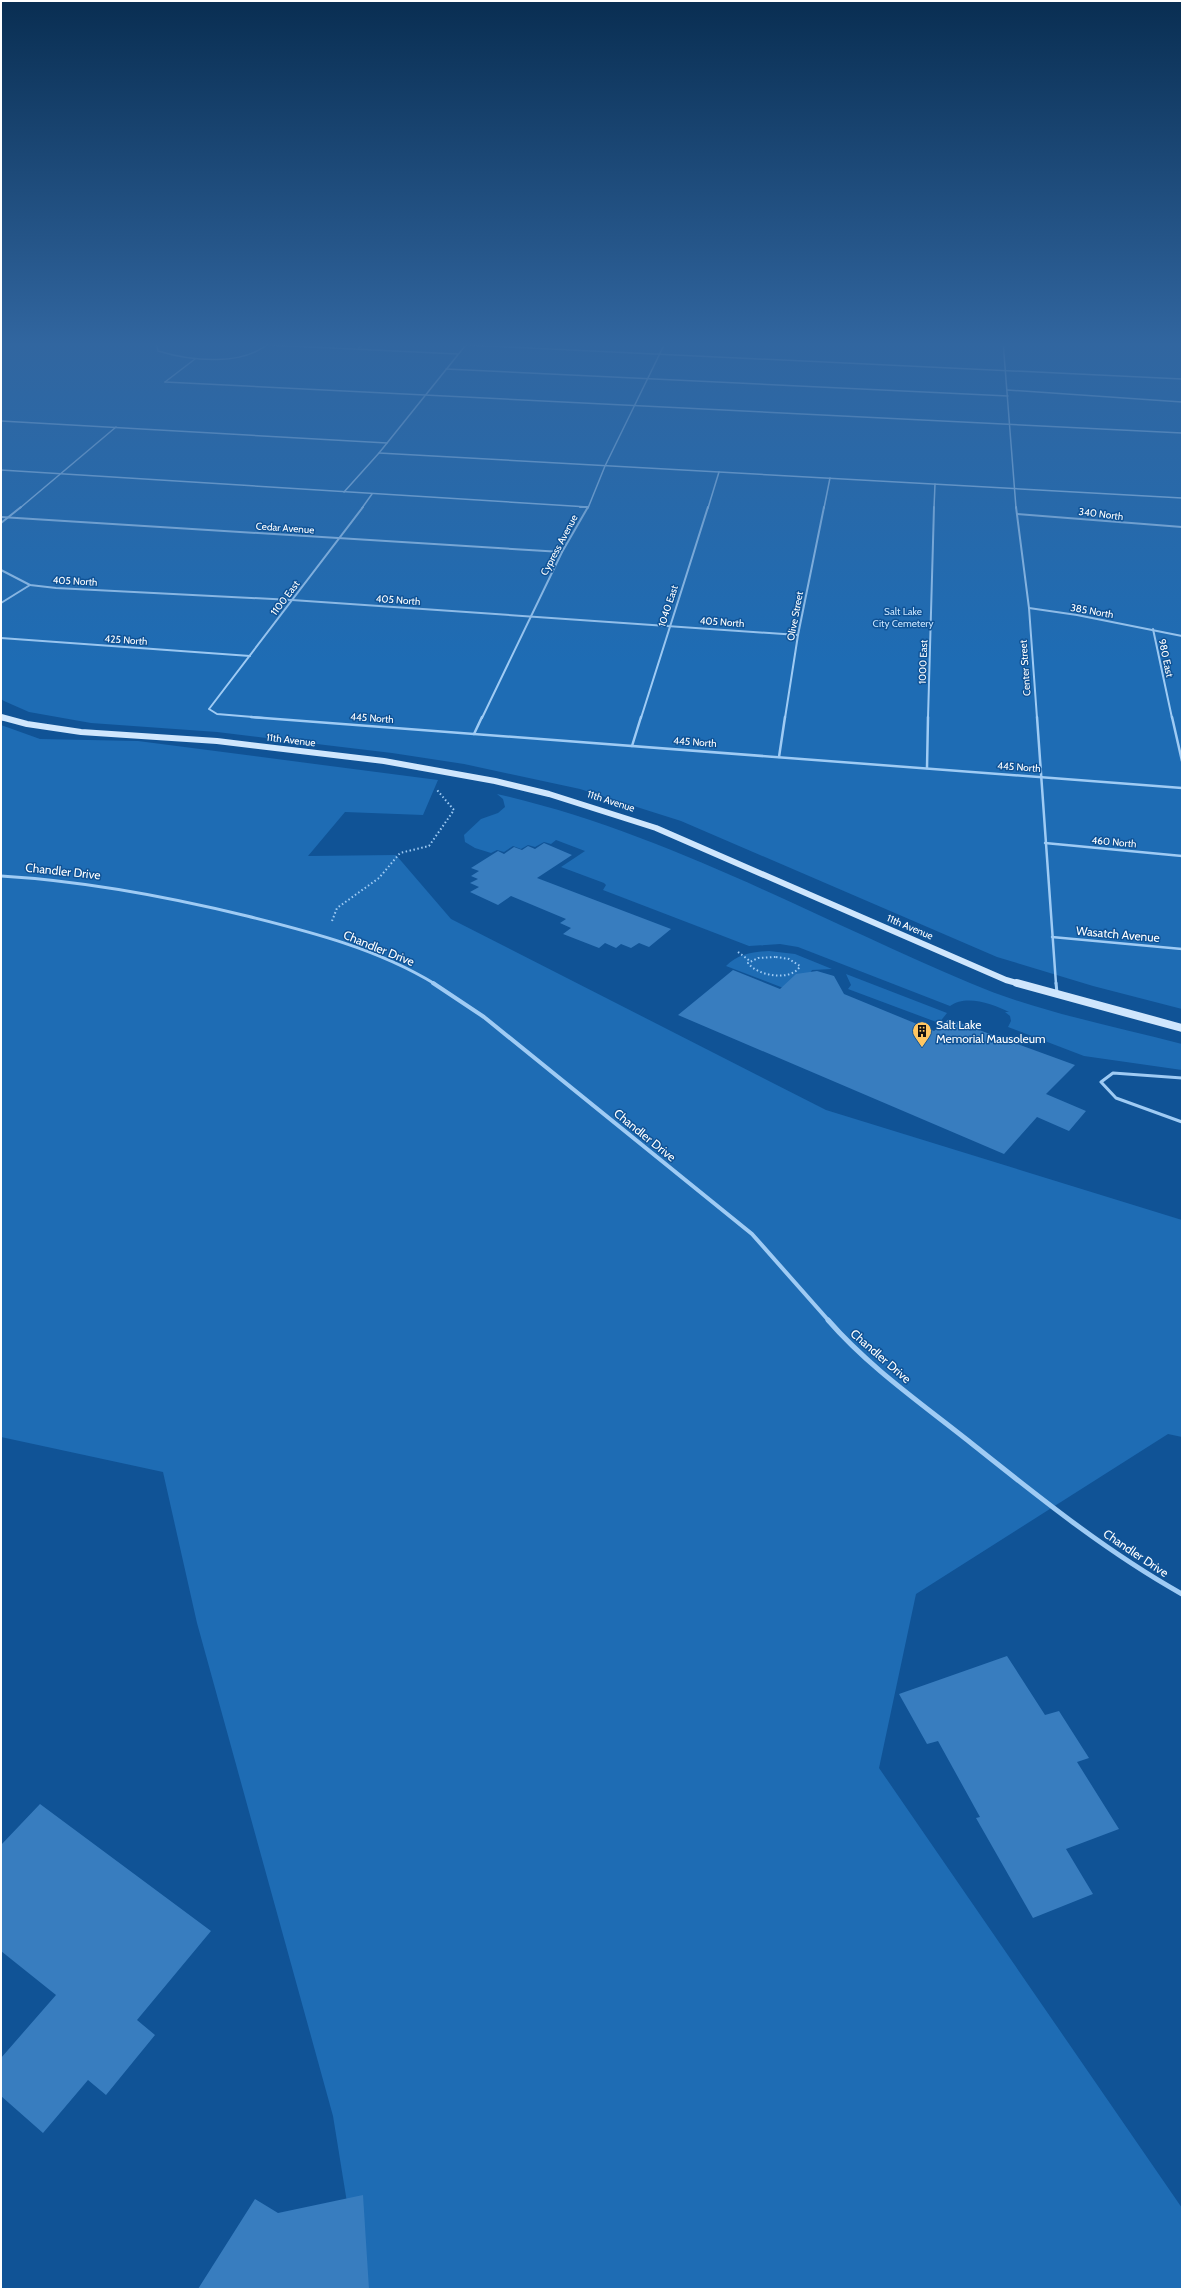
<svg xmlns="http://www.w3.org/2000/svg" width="1183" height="2290" font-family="Cabin,sans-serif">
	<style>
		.green { fill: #1e6cb4 }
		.building { fill: #387dbf }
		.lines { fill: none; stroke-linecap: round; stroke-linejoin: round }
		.path { stroke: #9fcbf4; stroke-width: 2; stroke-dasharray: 1.5 2.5; stroke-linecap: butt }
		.lane-far3 { stroke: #9fcbf4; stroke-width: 1.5 }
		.lane-far2 { stroke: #9fcbf4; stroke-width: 2 }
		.lane-far1 { stroke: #9fcbf4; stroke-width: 2.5 }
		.lane { stroke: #9fcbf4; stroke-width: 3 }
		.street-far2 { stroke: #9fcbf4; stroke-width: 3 }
		.street-far1 { stroke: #9fcbf4; stroke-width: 4 }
		.street { stroke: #9fcbf4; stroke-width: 5 }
		.secondary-far2 { stroke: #cfe6fd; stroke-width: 5 }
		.secondary-far1 { stroke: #cfe6fd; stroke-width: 6 }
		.secondary { stroke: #cfe6fd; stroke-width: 8 }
		.labels { text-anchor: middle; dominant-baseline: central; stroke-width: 3; stroke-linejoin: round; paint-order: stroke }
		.far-street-label { font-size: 10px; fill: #fff; stroke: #105396 }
		.far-park-label { font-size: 10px; fill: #c7e4fe; stroke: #105396 }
		.street-label { font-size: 12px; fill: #fff; stroke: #105396 }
		.poi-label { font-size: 12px; fill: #fff; stroke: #105396; text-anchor: start }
	</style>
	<rect width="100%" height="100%" fill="#105396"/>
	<g class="green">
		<polygon points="1,341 1182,341 1182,1009 1093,986 997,957 681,821 580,789 464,764 392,753 217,732 91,723 29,712 4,701 1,699"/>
		<polygon points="1,725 40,739 138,741 438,780 423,815 345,812 308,856 396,855 451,919 826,1110 1182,1220 1182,1437 1168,1434 916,1594 879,1768 1182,2208 1182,2289 361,2289 333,2116 197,1623 163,1472 1,1437"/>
		<path d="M497,794C664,832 813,917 970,983C1035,1011 1113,1026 1182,1044V1070L1084,1056L1008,1027L1011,1021L1010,1016L1005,1012H1009C993,1004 966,994 950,1006L798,947L780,944L749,946L603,890L606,885L604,883L561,867L585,851L556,840L551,844L544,842L535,847L528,845L521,849L513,846L504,852L497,850L491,853L475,848L465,842L464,835L481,819L498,813L505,807L503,799Z"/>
		<path d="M769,951L795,954L832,969L812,970L809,975L786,989L726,966C738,954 753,952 769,951Z"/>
		<polygon points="846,974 947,1013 939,1023 848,989 851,985"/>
	</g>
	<g class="building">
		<polygon points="544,843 572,855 537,878 671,929 649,947 639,943 631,948 621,944 616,948 605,943 599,948 563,934 571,928 560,923 566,919 511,896 498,905 470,892 479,887 470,883 478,879 471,876 479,871 471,868 498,851 504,854 514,847 522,850 528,846 535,849"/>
		<polygon points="733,970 780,989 796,974 817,971 834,976 844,994 934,1031 949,1019 1075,1065 1046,1094 1086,1111 1069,1131 1037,1117 1004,1154 678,1015"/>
		<polygon points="1007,1656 1045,1715 1059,1711 1089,1758 1077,1762 1119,1829 1066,1849 1093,1894 1033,1918 976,1818 980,1817 938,1741 927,1744 899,1694"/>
		<polygon points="40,1804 211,1931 137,2020 155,2035 106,2095 88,2080 43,2133 1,2096 1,2058 56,1995 1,1951 1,1845"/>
		<polygon points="363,2195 369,2289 198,2289 255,2199 278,2213"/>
	</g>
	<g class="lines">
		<g class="path">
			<polyline points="332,921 337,908 379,878 400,853 429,846 454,810 437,790"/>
			<polyline points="738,952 750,961"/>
			<path d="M776,957L789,959L800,966C792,982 757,976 748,963L758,958Z"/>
		</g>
		<g class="lane-far3">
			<path d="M156,341L158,351C191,361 245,367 271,341"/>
			<polyline points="1003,341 1016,508"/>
			<polyline points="268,345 458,354"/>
			<polyline points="466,345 1182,379"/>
			<polyline points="358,349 365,341"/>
			<polyline points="446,369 1008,396"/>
			<polyline points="165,382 1182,433"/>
			<polyline points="165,382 195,359"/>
			<polyline points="1007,390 1182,402"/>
			<polyline points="1,421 387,443"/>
			<polyline points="379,453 1182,498"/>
			<polyline points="1,470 588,507"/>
			<polyline points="344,492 379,453 469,341"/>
			<polyline points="20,508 116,427"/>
			<polyline points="362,508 372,494"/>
			<polyline points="588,508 605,466 666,341"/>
			<polyline points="708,508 719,472"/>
			<polyline points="824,508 830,478"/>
			<polyline points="934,508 935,484"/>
		</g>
		<g class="lane-far2">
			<polyline points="580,507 588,507"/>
			<polyline points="1016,507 1029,608 1037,718"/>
			<polyline points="1017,514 1182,527"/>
			<polyline points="1,517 562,552"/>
			<polyline points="1,523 21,507"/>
			<polyline points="1,570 30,585 56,588 292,600 798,635"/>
			<polyline points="1,603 30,585"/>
			<polyline points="1029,608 1077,615 1182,636"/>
			<polyline points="1153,629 1172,718"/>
			<polyline points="1,638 250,656"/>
			<polyline points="264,718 217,714 209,709 363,507"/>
			<polyline points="482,718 562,552 588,507"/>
			<polyline points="641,718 708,507"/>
			<polyline points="785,718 798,635 824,507"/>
			<polyline points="928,718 934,507"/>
		</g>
		<g class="lane-far1">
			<polyline points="251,717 1182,788"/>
			<polyline points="1037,717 1056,984"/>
			<polyline points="1172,717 1182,761"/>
			<polyline points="474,734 482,717"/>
			<polyline points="632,746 641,717"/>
			<polyline points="779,757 785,717"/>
			<polyline points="927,768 928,717"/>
			<polyline points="1045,843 1182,856"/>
			<polyline points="1052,937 1182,949"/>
		</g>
		<g class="lane">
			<polyline points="1056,983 1057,993"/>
			<polyline points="1182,1078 1113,1073 1101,1082 1116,1098 1182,1122"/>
		</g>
		<path class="street-far2" d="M1,876C85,881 165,896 247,916C311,932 378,949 435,984"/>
		<polyline class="street-far1" points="433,983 484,1017 752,1234 829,1321"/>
		<path class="street" d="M828,1320C868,1366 918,1401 966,1439C1035,1494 1105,1551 1182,1594"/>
		<polyline class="secondary-far2" points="1,717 3,718"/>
		<polyline class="secondary-far1" points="1,717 27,724 81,732 217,741 384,761 495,781 549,794 656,828 1006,980 1020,984"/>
		<polyline class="secondary" points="1017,983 1182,1028"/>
	</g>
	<linearGradient id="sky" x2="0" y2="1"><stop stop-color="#092e52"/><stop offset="0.52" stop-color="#3166a0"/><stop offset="1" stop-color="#3166a0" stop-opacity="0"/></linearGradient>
	<rect width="1183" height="662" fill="url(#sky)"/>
	<defs>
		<g id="building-pin" transform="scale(1)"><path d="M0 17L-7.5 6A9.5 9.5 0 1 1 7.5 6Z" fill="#ffc762" stroke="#105396"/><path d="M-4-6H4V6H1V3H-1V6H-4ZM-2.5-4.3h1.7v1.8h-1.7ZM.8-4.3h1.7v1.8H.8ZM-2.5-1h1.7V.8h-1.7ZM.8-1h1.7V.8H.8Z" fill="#111"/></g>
	</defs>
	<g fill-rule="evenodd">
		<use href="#building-pin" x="922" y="1031"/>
	</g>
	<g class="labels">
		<g class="far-street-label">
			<text transform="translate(1101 514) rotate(7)">340 North</text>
			<text transform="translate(285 528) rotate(4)">Cedar Avenue</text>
			<text transform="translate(559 545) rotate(-62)">Cypress Avenue</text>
			<text transform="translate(75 581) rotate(3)">405 North</text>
			<text transform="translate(285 598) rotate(-53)">1100 East</text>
			<text transform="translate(398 600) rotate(4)">405 North</text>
			<text transform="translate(668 606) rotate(-72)">1040 East</text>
			<text transform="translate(1092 611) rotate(10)">385 North</text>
			<text transform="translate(795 616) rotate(-79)">Olive Street</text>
			<text transform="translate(722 622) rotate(4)">405 North</text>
			<text transform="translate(126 640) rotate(4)">425 North</text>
			<text transform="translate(1166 658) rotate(78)">980 East</text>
			<text transform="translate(923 662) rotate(-88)">1000 East</text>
			<text transform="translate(1025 668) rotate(-94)">Center Street</text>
			<text transform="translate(372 718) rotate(4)">445 North</text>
			<text transform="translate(291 740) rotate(7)">11th Avenue</text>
			<text transform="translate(695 742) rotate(4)">445 North</text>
			<text transform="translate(1019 767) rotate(4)">445 North</text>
			<text transform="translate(611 801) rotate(18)">11th Avenue</text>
			<text transform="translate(1114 842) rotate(5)">460 North</text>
			<text transform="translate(910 927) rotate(23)">11th Avenue</text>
		</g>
		<g class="far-park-label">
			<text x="903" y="611">Salt Lake<tspan x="903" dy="12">City Cemetery</tspan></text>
		</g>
		<g class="street-label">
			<text transform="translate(63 871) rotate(6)">Chandler Drive</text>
			<text transform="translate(1118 934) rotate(5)">Wasatch Avenue</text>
			<text transform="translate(379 948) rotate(22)">Chandler Drive</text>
			<text transform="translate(645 1135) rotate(39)">Chandler Drive</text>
			<text transform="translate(881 1356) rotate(41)">Chandler Drive</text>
			<text transform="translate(1136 1553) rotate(34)">Chandler Drive</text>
		</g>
		<g class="poi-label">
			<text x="936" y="1024">Salt Lake<tspan x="936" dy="14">Memorial Mausoleum</tspan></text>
		</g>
	</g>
	<rect width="1183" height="2290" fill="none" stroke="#ffffff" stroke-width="4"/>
</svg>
